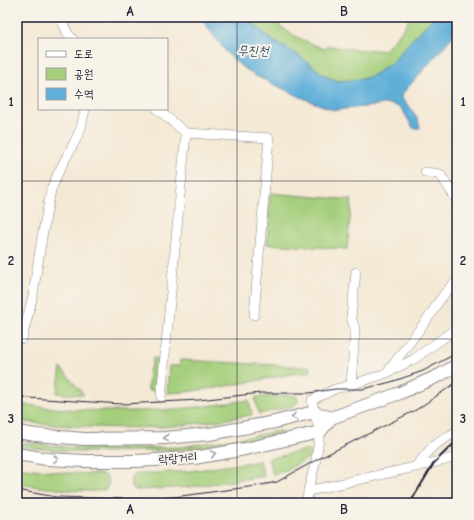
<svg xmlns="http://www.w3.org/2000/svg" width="474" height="520" font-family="'Comic Neue','Poor Story',sans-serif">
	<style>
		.green { fill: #a5cf7b; stroke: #64785b }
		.water { fill: #5fafd9; stroke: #40688a }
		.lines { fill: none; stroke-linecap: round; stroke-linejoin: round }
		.minor-casing { stroke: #8b8688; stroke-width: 10 }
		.major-casing { stroke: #8b8688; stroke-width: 14 }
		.minor { stroke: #fff; stroke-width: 9 }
		.major { stroke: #fff; stroke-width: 12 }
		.tram { stroke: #22223b; stroke-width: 1 }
		.rail { stroke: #22223b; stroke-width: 2 }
		.oneway { stroke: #9c9ca7 }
		.grid { fill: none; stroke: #22223b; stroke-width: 1; stroke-opacity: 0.55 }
		.labels { text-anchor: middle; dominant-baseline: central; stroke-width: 4; stroke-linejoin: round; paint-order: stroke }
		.street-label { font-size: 12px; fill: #22223b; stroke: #f7f3e8 }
		.water-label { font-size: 13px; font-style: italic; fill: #375372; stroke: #f7f3e8 }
		.neatline { fill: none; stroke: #22223b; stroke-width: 1.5 }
		.grid-label { font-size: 13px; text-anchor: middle; font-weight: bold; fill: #22223b }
	</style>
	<rect width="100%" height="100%" fill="#f7f3e8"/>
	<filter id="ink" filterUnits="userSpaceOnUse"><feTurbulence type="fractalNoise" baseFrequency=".025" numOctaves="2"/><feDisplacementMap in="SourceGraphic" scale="8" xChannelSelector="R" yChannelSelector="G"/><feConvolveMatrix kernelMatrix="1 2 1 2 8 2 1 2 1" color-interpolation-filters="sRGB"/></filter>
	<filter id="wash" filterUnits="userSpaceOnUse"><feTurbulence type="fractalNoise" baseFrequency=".012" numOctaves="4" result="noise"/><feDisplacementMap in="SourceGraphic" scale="16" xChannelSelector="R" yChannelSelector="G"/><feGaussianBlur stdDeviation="0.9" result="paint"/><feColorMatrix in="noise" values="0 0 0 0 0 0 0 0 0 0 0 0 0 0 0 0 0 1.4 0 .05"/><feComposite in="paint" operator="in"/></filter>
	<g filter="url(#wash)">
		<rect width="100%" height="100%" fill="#f4e9d5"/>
		<g class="green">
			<path d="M245,17H278L276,20C281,32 312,44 324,49L328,45C343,49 358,50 374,50C377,50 381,51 383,50C389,48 408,23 410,17H434L406,46L394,61L372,76L362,79L338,81L327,77L295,53L273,41Z"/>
			<polygon points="270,193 352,200 347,249 267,244"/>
			<polygon points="153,358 158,359 155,391 148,390 149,370 151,367"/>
			<polygon points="180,360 310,367 311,371 308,373 293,374 216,388 185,392 167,393 169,366 179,366"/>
			<polygon points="61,368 84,395 67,394 57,393"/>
			<polygon points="288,395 293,395 297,397 298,400 297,403 293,406 259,414 255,399 256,397"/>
			<path d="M249,400L252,415C222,420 191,425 161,427C113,429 65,427 17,421V404C66,410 112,413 161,410C190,409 220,404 249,400Z"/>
			<polygon points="278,431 280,431 280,434 254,440 180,450 101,452 77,452 52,450 17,446 17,442 77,448 142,448 180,447 253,436"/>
			<polygon points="305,450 310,451 311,454 310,457 285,471 273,474 268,459"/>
			<path d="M260,461L264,476L190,487L136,490C130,487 129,482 132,476L138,474L190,471Z"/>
			<path d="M17,467L68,473L101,474L107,477L109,483L106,489C96,495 32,486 17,484Z"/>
		</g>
		<path class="water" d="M202,17H245L273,41L295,53L327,77L338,81L362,79L372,76L394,61L406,46L434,17H457V31L434,58L402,94L401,97C403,101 407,104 410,107C414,113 419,121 420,128H413L402,109L399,107L391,104H382L373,106L335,110L328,108L303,98L256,76L241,66L227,53L204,23Z"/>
	</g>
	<g filter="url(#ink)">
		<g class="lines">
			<g class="minor-casing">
				<g id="minor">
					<polyline points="60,17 68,34 73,39"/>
					<polyline points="157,109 186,133 269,138 254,315"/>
					<polyline points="425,172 440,174 454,196 457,197"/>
					<polyline points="17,338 22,339 33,295 42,237 51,190 58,173 74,143 81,128 85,109"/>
					<path d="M389,370L431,314C438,301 447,290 457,280"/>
					<polyline points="351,385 387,373 414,359 457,328"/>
					<polyline points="161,397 186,133"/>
					<polyline points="415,467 433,446 457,431"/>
					<polyline points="308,491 415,467 457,457"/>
					<polyline points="307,503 308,491 316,460 320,432 314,412 312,400 335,389 351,385 355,329 351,317 356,272"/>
				</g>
			</g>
			<g class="major-casing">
				<g id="major">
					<polyline points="17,432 36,435 84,439 165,438 209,434 275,422 314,412 331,418"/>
					<polyline points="17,454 47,459 85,461 135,461 194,458 245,449 320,432 331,418 400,393 440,375 457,365"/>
				</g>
			</g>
			<use href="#minor" class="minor"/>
			<use href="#major" class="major"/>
			<g class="tram">
				<polyline points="17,396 29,398 122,404 199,400 261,393 309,393 335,389 363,389 391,382 423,371 457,353"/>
				<polyline points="17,490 56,497 128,499 174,497 256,486 277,482 316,460 416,410 457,382"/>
			</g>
			<polyline class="rail" points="410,503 434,463 446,451 457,441"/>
		</g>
		<defs><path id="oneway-chevron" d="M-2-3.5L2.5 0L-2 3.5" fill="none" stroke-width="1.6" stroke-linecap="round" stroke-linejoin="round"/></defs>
		<g class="oneway">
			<use href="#oneway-chevron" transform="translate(294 417) rotate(166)"/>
			<use href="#oneway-chevron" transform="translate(166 438) rotate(177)"/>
			<use href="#oneway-chevron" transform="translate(213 454) rotate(-10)"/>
			<use href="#oneway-chevron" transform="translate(56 459) rotate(4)"/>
		</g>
	</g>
	<path class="grid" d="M237,17V503M17,181H457M17,339H457"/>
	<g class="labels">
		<g class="street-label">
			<text transform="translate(178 458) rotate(-5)">락랑거리</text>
		</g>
		<g class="water-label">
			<text x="253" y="50">무진천</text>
		</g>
	</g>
	<rect width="474" height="520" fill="none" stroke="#f7f3e8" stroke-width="44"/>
	<rect x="38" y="38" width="130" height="72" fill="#f7f3e8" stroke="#a29fa3"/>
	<rect x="46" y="51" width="20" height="6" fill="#ffffff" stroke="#a29fa3"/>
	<text x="74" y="58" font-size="12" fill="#22223b">도로</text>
	<rect x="46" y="68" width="20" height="12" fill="#a5cf7b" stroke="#a29fa3"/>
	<text x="74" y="78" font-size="12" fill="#22223b">공원</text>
	<rect x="46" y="88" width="20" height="12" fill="#5fafd9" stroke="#a29fa3"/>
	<text x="74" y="98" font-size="12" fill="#22223b">수역</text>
	<rect x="22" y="22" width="430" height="476" class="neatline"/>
	<g class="grid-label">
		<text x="130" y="16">A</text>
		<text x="344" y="16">B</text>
		<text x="11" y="106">1</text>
		<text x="463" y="106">1</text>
		<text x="11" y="265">2</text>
		<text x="463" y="265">2</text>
		<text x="11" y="423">3</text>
		<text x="463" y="423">3</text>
		<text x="130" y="514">A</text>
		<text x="344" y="514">B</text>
	</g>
</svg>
